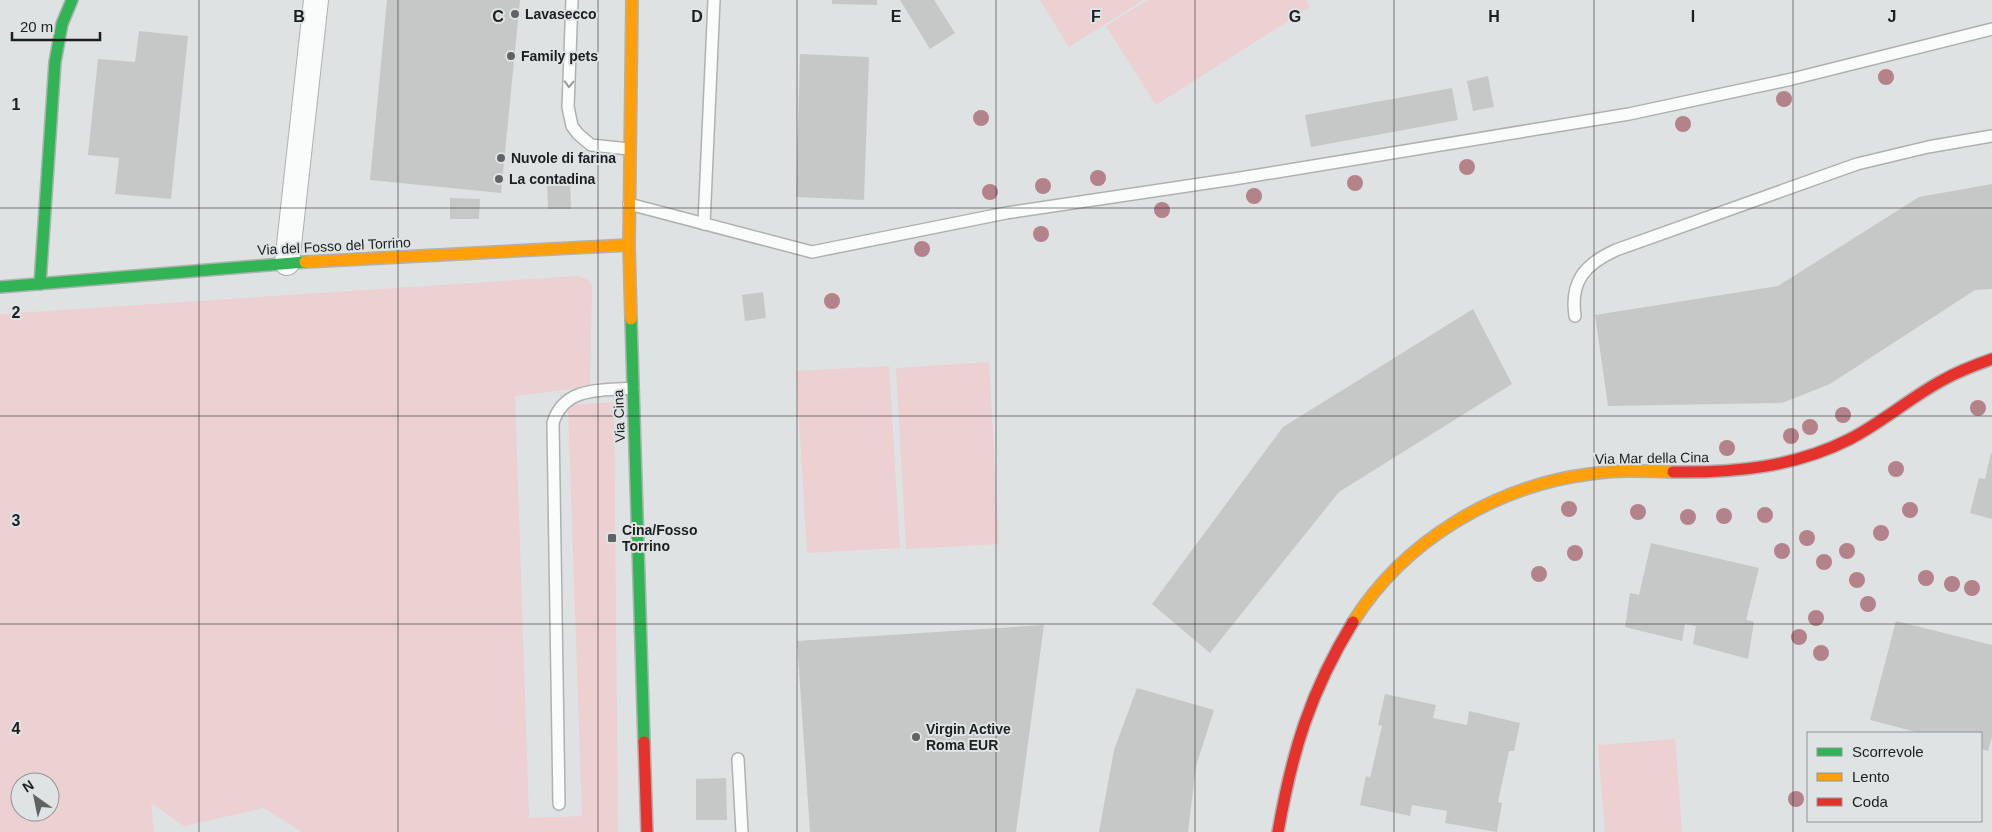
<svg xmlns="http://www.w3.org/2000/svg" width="1992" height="832" font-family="Helvetica,sans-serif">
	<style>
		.green { fill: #ecd0d2; fill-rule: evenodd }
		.building { fill: #c6c8c8 }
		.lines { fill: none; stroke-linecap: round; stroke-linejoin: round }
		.lane-casing { stroke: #afb1b1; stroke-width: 14 }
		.street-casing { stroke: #afb1b1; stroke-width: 26 }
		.fast-casing { stroke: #afb1b1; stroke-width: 14 }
		.slow-casing { stroke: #afb1b1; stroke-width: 14 }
		.jam-casing { stroke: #afb1b1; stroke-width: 14 }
		.lane { stroke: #fafbfb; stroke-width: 11 }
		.street { stroke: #fafbfb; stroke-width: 24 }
		.fast { stroke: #30b455; stroke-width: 11 }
		.slow { stroke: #ff9f0a; stroke-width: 11 }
		.jam { stroke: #e5322d; stroke-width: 11 }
		.tree { fill: #b3828a }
		.oneway { stroke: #979898 }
		.grid { fill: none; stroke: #1d1e1f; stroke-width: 1; stroke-opacity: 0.55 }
		.poi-dot { fill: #616363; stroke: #dee3e3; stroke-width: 2 }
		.labels { text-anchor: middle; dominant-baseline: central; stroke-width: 4; stroke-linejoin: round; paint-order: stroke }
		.poi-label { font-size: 14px; font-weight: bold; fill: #1d1e1f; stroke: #dee3e3; text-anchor: start }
		.street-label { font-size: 14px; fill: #1d1e1f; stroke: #dee3e3 }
		.grid-label { font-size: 16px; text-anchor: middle; font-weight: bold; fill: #1d1e1f; stroke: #dee3e3; stroke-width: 4; stroke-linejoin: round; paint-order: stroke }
	</style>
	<rect width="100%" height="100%" fill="#dfe2e2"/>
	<g class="green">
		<polygon points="1040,0 1143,0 1069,47"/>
		<polygon points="1148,0 1306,0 1310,7 1156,105 1106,26"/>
		<path d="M577,276L587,279L592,285L590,387L515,396L529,818L582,816L568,405L614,402L618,832H302L264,808L184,826L151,803L154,832H0V314ZM20,782H50V812H20Z"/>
		<polygon points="989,362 999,544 906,549 896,368"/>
		<polygon points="889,366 900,548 807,553 796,371"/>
		<polygon points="1675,739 1682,832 1605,832 1598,745"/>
	</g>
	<g class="building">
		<polygon points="387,0 520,0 501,193 370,180"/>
		<polygon points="832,0 877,0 877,5 832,4"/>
		<polygon points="900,0 934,0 955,33 930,49"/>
		<polygon points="139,31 188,36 171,199 115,194 119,158 88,155 98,59 135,62"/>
		<polygon points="800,54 869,57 864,200 796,197"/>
		<polygon points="1488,76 1494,107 1473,111 1467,81"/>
		<polygon points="1452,88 1458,120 1311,147 1305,115"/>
		<polygon points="570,179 571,209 548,209 547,180"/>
		<polygon points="1992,184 1992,289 1975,290 1830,384 1782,403 1608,406 1595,315 1778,286 1919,197"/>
		<polygon points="450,198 480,199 479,219 450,219"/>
		<polygon points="763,292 766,318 745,321 742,295"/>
		<polygon points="1473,309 1512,384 1339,492 1210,653 1152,604 1283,427"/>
		<polygon points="1991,453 1992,453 1992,519 1970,513 1979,478 1985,479"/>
		<polygon points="1651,543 1759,568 1746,620 1754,622 1748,659 1693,644 1696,626 1685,624 1682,641 1625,627 1630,593 1639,595"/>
		<polygon points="1896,621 1992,645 1992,737 1988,751 1981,749 1981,733 1920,733 1870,720"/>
		<polygon points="1044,625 1016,832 810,832 797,641"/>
		<polygon points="1137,688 1214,710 1196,766 1188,832 1099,832 1114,750"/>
		<polygon points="1385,694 1436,705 1433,718 1467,725 1469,711 1520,723 1514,751 1509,751 1498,802 1502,803 1497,832 1445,823 1447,811 1412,805 1410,816 1360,805 1366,776 1370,778 1382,726 1378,725"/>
		<polygon points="726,778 727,820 696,820 696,779"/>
	</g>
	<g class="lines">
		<g class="lane-casing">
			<g id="lane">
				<polyline points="572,0 568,107 572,126 578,134 591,145 629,149"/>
				<polyline points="629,204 812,252 1006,213 1234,179 1629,114 1792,79 1992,29"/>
				<polyline points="704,224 714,0"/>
				<path d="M1575,316C1570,281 1585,264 1616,250L1857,164L1928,147L1992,136"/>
				<polyline points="738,759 742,832"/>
				<path d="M559,804L553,423C564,386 601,391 633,388"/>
			</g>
		</g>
		<g class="street-casing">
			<polyline id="street" points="287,263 316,0"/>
		</g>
		<g class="fast-casing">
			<g id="fast">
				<polyline points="40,284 55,62 62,24 72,0"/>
				<polyline points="0,287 305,262"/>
				<polyline points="631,319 644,742"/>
			</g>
		</g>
		<g class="slow-casing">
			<g id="slow">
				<polyline points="305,262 629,245"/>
				<polyline points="631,319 629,245 632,0"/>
				<path d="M1353,622C1404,541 1495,486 1590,474C1617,470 1645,471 1673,472"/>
			</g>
		</g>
		<g class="jam-casing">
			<g id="jam">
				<path d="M1673,472C1735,473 1795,467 1850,439C1883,422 1911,397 1943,380C1959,371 1975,365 1992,359"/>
				<polyline points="644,742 647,832"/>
				<path d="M1278,832C1292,752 1310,692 1353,622"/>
			</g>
		</g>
		<use href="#lane" class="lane"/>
		<use href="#street" class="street"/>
		<use href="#fast" class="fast"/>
		<use href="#slow" class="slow"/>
		<use href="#jam" class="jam"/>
	</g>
	<g class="tree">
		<circle cx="1886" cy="77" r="8"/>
		<circle cx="1784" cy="99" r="8"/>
		<circle cx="981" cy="118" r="8"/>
		<circle cx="1683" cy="124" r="8"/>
		<circle cx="1467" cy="167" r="8"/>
		<circle cx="1098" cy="178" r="8"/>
		<circle cx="1355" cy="183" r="8"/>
		<circle cx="1043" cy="186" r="8"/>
		<circle cx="990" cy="192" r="8"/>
		<circle cx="1254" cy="196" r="8"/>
		<circle cx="1162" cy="210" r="8"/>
		<circle cx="1041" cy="234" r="8"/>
		<circle cx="922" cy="249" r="8"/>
		<circle cx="832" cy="301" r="8"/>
		<circle cx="1978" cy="408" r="8"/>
		<circle cx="1843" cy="415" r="8"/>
		<circle cx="1810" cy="427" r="8"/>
		<circle cx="1791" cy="436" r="8"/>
		<circle cx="1727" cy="448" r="8"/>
		<circle cx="1896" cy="469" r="8"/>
		<circle cx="1569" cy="509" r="8"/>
		<circle cx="1910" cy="510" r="8"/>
		<circle cx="1638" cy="512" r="8"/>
		<circle cx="1765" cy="515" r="8"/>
		<circle cx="1724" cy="516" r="8"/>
		<circle cx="1688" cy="517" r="8"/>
		<circle cx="1881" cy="533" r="8"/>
		<circle cx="1807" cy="538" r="8"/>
		<circle cx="1782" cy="551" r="8"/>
		<circle cx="1847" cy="551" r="8"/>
		<circle cx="1575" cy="553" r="8"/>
		<circle cx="1824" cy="562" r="8"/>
		<circle cx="1539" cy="574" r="8"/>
		<circle cx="1926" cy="578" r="8"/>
		<circle cx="1857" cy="580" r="8"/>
		<circle cx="1952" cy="584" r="8"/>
		<circle cx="1972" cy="588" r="8"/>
		<circle cx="1868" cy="604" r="8"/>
		<circle cx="1816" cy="618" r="8"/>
		<circle cx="1799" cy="637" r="8"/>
		<circle cx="1821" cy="653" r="8"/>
		<circle cx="1796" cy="799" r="8"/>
	</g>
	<defs><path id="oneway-chevron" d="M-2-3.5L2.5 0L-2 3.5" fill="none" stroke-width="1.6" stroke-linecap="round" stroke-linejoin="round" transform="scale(1.25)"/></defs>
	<use class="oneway" href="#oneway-chevron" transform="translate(569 84) rotate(92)"/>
	<path class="grid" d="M199,0V832M398,0V832M598,0V832M797,0V832M996,0V832M1195,0V832M1394,0V832M1594,0V832M1793,0V832M0,208H1992M0,416H1992M0,624H1992"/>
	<g class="poi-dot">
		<circle cx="515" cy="14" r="5"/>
		<circle cx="511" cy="56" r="5"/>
		<circle cx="501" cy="158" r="5"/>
		<circle cx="499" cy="179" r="5"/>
		<rect x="607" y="533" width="10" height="10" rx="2.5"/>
		<circle cx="916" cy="737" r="5"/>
	</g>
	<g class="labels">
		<g class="poi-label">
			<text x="525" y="14">Lavasecco</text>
			<text x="521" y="56">Family pets</text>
			<text x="511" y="158">Nuvole di farina</text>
			<text x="509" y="179">La contadina</text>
			<text x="622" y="530">Cina/Fosso<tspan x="622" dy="16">Torrino</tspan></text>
			<text x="926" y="729">Virgin Active<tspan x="926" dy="16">Roma EUR</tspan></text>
		</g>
		<g class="street-label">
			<text transform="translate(334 246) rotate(-3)">Via del Fosso del Torrino</text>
			<text transform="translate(619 416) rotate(-92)">Via Cina</text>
			<text transform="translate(1652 458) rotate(-1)">Via Mar della Cina</text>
		</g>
	</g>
	<g class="grid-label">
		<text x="299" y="22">B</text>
		<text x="498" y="22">C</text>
		<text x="697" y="22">D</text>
		<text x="896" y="22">E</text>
		<text x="1096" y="22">F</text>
		<text x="1295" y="22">G</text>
		<text x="1494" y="22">H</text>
		<text x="1693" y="22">I</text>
		<text x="1892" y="22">J</text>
		<text x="16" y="110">1</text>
		<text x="16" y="318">2</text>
		<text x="16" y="526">3</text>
		<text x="16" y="734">4</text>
	</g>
	<rect x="1807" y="732" width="175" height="90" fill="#dee3e3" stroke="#919495"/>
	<rect x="1817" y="748" width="25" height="8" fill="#30b455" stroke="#919495"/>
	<text x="1852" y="757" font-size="15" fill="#1d1e1f">Scorrevole</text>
	<rect x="1817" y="773" width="25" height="8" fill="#ff9f0a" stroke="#919495"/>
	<text x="1852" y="782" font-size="15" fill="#1d1e1f">Lento</text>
	<rect x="1817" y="798" width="25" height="8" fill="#e5322d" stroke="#919495"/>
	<text x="1852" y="807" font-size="15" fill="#1d1e1f">Coda</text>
	<g transform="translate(35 797) rotate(327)"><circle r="24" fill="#dee3e3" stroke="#919495"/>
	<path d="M0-4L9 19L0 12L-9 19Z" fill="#616363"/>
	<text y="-8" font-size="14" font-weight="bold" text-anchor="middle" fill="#1d1e1f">N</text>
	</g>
	<path d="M12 32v8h88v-8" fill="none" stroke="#1d1e1f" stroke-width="2.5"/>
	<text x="20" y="32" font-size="15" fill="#1d1e1f" stroke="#dee3e3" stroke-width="4" paint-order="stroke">20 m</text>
</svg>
